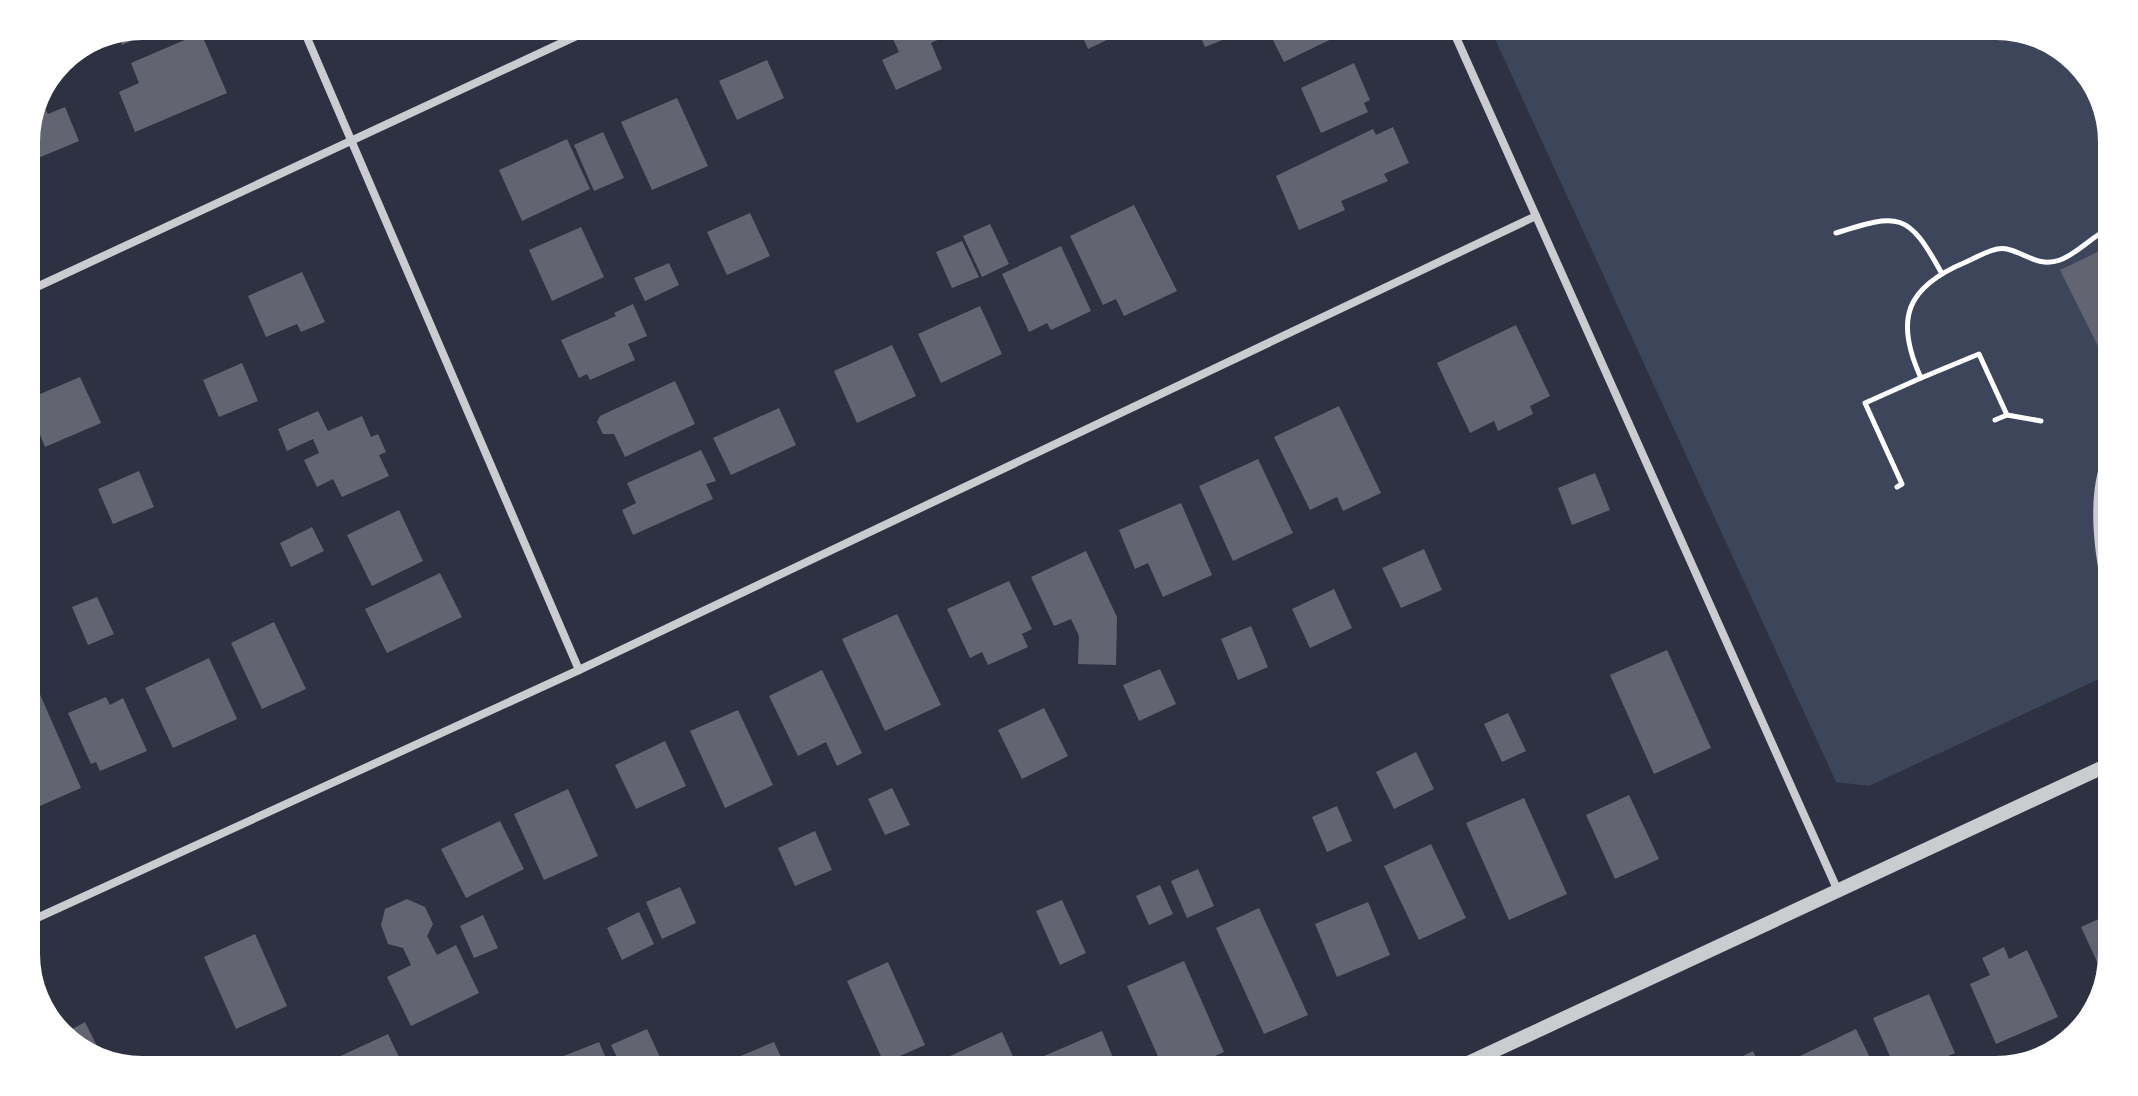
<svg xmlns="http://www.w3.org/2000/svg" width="2138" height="1096" font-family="'Sofia Sans Condensed',sans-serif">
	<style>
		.green { fill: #3c4559 }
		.building { fill: #626471 }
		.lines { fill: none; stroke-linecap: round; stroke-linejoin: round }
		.path { stroke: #fff; stroke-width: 5 }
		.service { stroke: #caccd0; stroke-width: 6 }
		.minor { stroke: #caccd0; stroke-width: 8 }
		.tertiary { stroke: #caccd0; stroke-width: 14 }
	</style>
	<rect width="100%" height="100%" fill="#2d3142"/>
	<polygon class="green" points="1489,26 1996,26 2048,38 2093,78 2112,135 2112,673 1869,786 1836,782"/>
	<g class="building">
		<polygon points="142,26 165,26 122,45 119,36"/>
		<polygon points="887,26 955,26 957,31 931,43 942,69 896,90 882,60 899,52"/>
		<polygon points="1078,26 1110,26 1115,36 1088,49"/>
		<polygon points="1196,26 1243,26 1245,31 1205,47"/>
		<polygon points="1266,26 1345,26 1348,31 1284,62"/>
		<polygon points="201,33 227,93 135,132 119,92 139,83 131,63"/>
		<polygon points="767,60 784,98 737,120 719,81"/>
		<polygon points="1354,63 1370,100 1364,103 1368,112 1321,133 1301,88"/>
		<polygon points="677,98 708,166 652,190 621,122"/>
		<polygon points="65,107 79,141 26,163 26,134 36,113 45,109 48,114"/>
		<polygon points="1393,127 1409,163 1384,174 1388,181 1341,201 1345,210 1299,230 1276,176 1373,129 1376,135"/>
		<polygon points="603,132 624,178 594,191 574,145"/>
		<polygon points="567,139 590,189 522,221 499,170"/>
		<polygon points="1134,205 1177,291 1124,316 1116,299 1103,305 1070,236"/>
		<polygon points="750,213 770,256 727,275 707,232"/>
		<polygon points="990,224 1009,264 982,277 963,236"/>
		<polygon points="581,227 604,277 552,301 529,250"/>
		<polygon points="962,241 979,277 952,288 936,252"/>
		<polygon points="2112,245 2112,339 2098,346 2060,270"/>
		<polygon points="1061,246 1091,311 1051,330 1047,323 1029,332 1002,274"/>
		<polygon points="669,263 679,285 645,301 634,278"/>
		<polygon points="302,272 325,322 301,332 297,324 266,337 248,296"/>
		<polygon points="633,304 647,336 628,344 635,360 590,380 587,374 579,378 561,340 616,316 614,313"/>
		<polygon points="980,306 1002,354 941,383 918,334"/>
		<polygon points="1516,325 1550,396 1530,406 1533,414 1498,431 1494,421 1470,433 1437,363"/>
		<polygon points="892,345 916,396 857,423 834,371"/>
		<polygon points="242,363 258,401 219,417 203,380"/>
		<polygon points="80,377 101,423 45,447 26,400"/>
		<polygon points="675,381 695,424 625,457 614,434 603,434 597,422 600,416"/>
		<polygon points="1339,406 1381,493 1343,511 1337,497 1310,510 1274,437"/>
		<polygon points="779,408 796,445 731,475 713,438"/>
		<polygon points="318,411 328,431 362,416 371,437 378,434 386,452 379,455 389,476 342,497 333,479 317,487 304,460 319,453 313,439 287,451 278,429"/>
		<polygon points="701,450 716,481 706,484 713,499 633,535 622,510 636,503 627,483"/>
		<polygon points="1258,459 1293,533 1233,561 1199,486"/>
		<polygon points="139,471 154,507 113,524 98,489"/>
		<polygon points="1595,473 1610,510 1572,525 1558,488"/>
		<polygon points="1181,503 1212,575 1163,597 1148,563 1135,569 1119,530"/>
		<polygon points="399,510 423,561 372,586 347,535"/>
		<polygon points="312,527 324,551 291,567 280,543"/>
		<polygon points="1424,549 1442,590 1401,608 1382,568"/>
		<polygon points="1086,551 1117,617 1116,665 1078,664 1079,636 1071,619 1054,626 1031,577"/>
		<polygon points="440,573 462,617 387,653 365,609"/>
		<polygon points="1009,581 1032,629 1022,634 1028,647 988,665 982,652 970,658 947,609"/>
		<polygon points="1334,589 1352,628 1310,648 1292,609"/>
		<polygon points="97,597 114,634 88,645 72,607"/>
		<polygon points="897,614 941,705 885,731 842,639"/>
		<polygon points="274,622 306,689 262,709 231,643"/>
		<polygon points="1251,626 1268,667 1238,680 1221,639"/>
		<polygon points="1667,650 1711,748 1654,774 1610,675"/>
		<polygon points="209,658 237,719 173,748 145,688"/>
		<polygon points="1160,669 1176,704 1139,721 1123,685"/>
		<polygon points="822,670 862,753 837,766 826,742 798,756 769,696"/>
		<polygon points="35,683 81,788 26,812 26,687"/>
		<polygon points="106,697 110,705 123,698 147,751 100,771 96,762 91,764 68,713"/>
		<polygon points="1044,708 1068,756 1022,779 998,730"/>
		<polygon points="738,710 773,785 725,808 690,731"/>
		<polygon points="1508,713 1526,751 1502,762 1484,724"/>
		<polygon points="665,741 686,786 636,809 615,765"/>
		<polygon points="1416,752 1434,789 1394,809 1376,772"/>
		<polygon points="892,788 910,825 885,835 868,799"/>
		<polygon points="568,789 598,856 544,880 514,814"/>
		<polygon points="1629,795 1659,859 1615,879 1586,815"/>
		<polygon points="1524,798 1567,894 1509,920 1466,823"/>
		<polygon points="1337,806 1352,841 1327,852 1312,817"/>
		<polygon points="500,821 524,869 466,898 441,849"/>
		<polygon points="815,831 832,870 795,886 778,848"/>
		<polygon points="1431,844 1466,918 1419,940 1384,866"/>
		<polygon points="1198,869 1214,906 1187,918 1171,881"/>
		<polygon points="1160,885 1173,914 1149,925 1136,896"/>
		<polygon points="680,887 696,923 662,939 646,902"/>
		<polygon points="407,899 425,907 433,924 427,936 437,955 456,945 479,993 411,1026 387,977 411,965 403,948 388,944 381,925 385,909"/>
		<polygon points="1062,900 1086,953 1060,965 1036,911"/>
		<polygon points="1368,902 1390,955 1337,977 1315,924"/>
		<polygon points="1259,908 1308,1015 1264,1034 1216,928"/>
		<polygon points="639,912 654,944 622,960 607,928"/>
		<polygon points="2112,913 2112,954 2106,981 2081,927"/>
		<polygon points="483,915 498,948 474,958 460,926"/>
		<polygon points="255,934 287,1006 236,1029 204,957"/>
		<polygon points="2004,947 2009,959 2027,950 2058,1017 1996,1044 1970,984 1990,975 1982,958"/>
		<polygon points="1184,961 1224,1052 1183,1070 1164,1070 1127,986"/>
		<polygon points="888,962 925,1045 884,1063 847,981"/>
		<polygon points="1929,994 1955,1053 1916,1070 1896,1070 1873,1018"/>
		<polygon points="85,1022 103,1058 99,1060 90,1058 63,1034"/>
		<polygon points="647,1029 665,1068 623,1070 611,1045"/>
		<polygon points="1856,1029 1876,1070 1801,1070 1796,1058"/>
		<polygon points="1102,1031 1118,1070 1050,1070 1044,1056"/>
		<polygon points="1002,1032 1019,1070 954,1070 948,1057"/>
		<polygon points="388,1034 405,1070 339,1070 334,1059"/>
		<polygon points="599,1042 611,1070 555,1070 551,1061"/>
		<polygon points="774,1042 787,1070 738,1070 733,1059"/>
		<polygon points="1753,1051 1759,1064 1764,1062 1768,1070 1715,1070"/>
	</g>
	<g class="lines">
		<g class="path">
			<path d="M1836,233C1899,213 1908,212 1941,272"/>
			<polyline points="1921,378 1979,354 2007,415 2041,421"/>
			<polyline points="1995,420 2007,415"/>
			<path d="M1897,487L1902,484L1865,403L1921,378C1894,319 1906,287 1966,262C1978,257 1994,246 2007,249C2025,253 2039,268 2060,260C2077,254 2093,235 2112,227"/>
		</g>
		<path class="service" d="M2112,448C2085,484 2098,572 2112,611"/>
		<g class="minor">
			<polyline points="302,26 579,670"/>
			<polyline points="1451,26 1838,891"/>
			<polyline points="26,292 598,26"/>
			<polyline points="26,923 579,670 1536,216"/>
		</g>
		<polyline class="tertiary" points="1453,1070 2112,763"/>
	</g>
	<path d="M0 0H2138V1096H0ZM142 40H1996A102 102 0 0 1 2098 142V954A102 102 0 0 1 1996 1056H142A102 102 0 0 1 40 954V142A102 102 0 0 1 142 40Z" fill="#fff" fill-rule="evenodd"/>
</svg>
